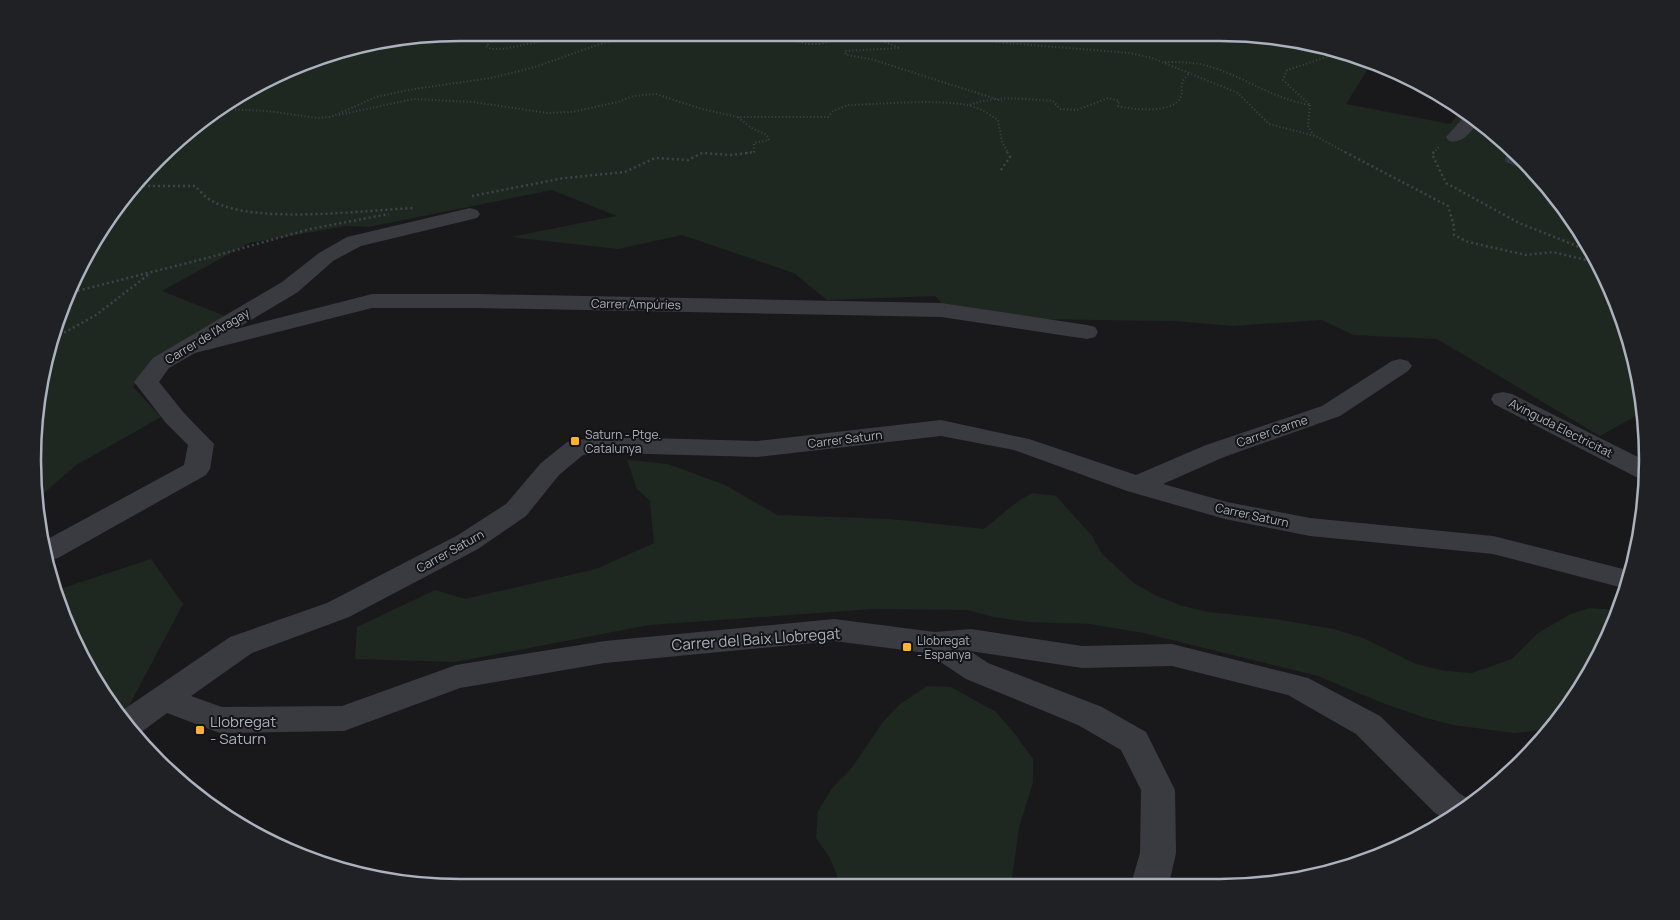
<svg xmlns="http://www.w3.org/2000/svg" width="1680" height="920" font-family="Manrope,sans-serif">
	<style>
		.green { fill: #1f2820 }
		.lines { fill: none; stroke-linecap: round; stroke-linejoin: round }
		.stream-far1 { stroke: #2e3a42; stroke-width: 4.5 }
		.stream { stroke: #2e3a42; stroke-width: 5.5 }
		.path-far1 { stroke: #404349; stroke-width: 2; stroke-dasharray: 1 2.5; stroke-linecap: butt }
		.path { stroke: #404349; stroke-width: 2.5; stroke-dasharray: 2 3; stroke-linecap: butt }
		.minor { fill: #3a3b41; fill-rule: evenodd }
		.poi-dot { fill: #ffb22e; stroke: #141417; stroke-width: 2 }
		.labels { text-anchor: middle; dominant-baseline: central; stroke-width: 4; stroke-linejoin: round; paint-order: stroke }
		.street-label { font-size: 12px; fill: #abb1bd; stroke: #141417 }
		.poi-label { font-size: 12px; fill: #abb1bd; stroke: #141417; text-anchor: start }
		.near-street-label { font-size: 15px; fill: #abb1bd; stroke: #141417 }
		.near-poi-label { font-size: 15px; fill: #abb1bd; stroke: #141417; text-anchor: start }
		.rim { fill: none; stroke: #abb1bd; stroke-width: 2.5 }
	</style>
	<rect width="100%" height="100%" fill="#19191c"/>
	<g class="green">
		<polygon points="460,33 1248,33 1331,47 1371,64 1346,104 1450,124 1462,110 1502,138 1559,200 1603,271 1633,349 1643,412 1600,436 1437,339 1353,335 1322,320 1233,326 1174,321 1025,319 947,308 935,296 827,300 794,273 682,235 618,249 511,237 617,216 552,190 368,227 347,226 249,243 162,291 225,316 151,363 133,387 161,417 76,465 36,500 33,488 47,350 104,223 200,121 322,55"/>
		<polygon points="627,460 668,464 725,485 777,515 891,519 984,529 1017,502 1032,493 1056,496 1092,536 1102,554 1134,583 1155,595 1182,606 1208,612 1275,619 1334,629 1363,638 1416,664 1445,671 1472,673 1512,659 1538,633 1571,614 1589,608 1619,610 1590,673 1551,729 1514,733 1453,725 1423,717 1380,702 1318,676 1144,633 1090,624 1028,622 993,617 968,610 872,609 649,625 455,662 355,659 357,627 435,590 465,599 596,569 654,543 650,501 637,489"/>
		<polygon points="151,559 183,604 123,717 65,624 57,590"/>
		<polygon points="927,686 951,687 996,712 1015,734 1033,759 1033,782 1019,828 1011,885 841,885 830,858 816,838 818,811 833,787 851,769 883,722 899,705"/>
	</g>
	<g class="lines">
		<polyline class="stream-far1" points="1511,153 1512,149"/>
		<polyline class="stream" points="1511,152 1508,160 1530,169"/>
		<g class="path-far1">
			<polyline points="502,33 486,46 491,49 503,49 582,33"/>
			<polyline points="768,33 806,44 820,44 860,33"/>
			<polyline points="862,33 900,48 845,51 846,55 871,59 1002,101"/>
			<polyline points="923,33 1006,43 1130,53 1152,58 1238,93 1269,124 1315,136 1347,153"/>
			<path d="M1165,62C1179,62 1194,62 1208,66C1243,76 1273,99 1310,105L1283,80L1287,70L1342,52"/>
			<path d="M970,105C995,95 1026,99 1053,101L1060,109L1077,110L1108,98L1119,101L1118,106C1133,110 1168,113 1179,100C1184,94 1180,87 1183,81C1184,78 1188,75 1190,72"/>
			<polyline points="1310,105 1308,127 1314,135"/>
			<polyline points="221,109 267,111 317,118 331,117 376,97 408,90 491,78 535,67 603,43 627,37 664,33"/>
			<polyline points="339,115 413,99 473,102 548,113 572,112 618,102 633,96 656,94 702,109 738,117"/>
			<path d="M747,153L754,152V143L769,140L767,135L751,128L738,117H828L833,111L848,105C885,104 931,99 967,105C978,107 989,114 998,120L1002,142L1008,153"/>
			<polyline points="1433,153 1439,147"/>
		</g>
		<g class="path">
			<polyline points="1345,152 1448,206 1454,226 1454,235 1468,242 1526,255 1553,252 1598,263"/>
			<polyline points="1434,152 1432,154 1446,183 1519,223 1592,252"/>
			<polyline points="1001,170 1010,157 1007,152"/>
			<path d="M138,186H195C200,191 206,198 212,201C257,225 363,210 415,208"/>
			<polyline points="472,196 564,178 625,172 655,158 688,160 702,153 732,155 754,152"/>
			<polyline points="73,292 211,257 310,229 389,214"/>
			<polyline points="51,340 96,315 148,275"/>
		</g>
		<g class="minor">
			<path d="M1467,114L1479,122C1470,132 1463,144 1449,141L1446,137Z"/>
			<polygon points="470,208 477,210 480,214 477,218 361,246 333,261 298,292 236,329 372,294 477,294 941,303 1087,325 1095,327 1098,332 1095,337 1087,339 941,317 477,308 372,308 195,353 169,368 159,382 184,413 214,444 210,469 206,475 58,558 50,560 46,540 184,465 188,445 166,423 134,382 153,358 282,282 319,253 347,237"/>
			<polygon points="1400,359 1408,361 1412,366 1408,371 1340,416 1224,457 1163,484 1227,502 1310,518 1493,536 1631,571 1627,589 1493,554 1310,536 1225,519 1127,491 1014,450 941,436 757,457 613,453 583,455 559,475 526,516 478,549 349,617 252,653 191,696 222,707 342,706 456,665 605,641 834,619 935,632 971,629 1082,646 1172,644 1308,678 1380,716 1459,793 1473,802 1458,815 1447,821 1435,813 1356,734 1288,695 1172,666 1082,668 970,651 988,663 1102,707 1146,732 1175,790 1176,853 1169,884 1131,884 1140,853 1141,790 1121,750 1078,725 966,679 927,653 834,641 605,663 460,688 344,731 220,733 167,713 140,733 134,735 120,712 230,637 327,603 458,535 506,504 541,463 567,442 576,440 613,437 757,441 941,420 1029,439 1136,475 1206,445 1322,406 1392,361"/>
			<polygon points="1503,392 1512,394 1646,461 1645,479 1636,477 1494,404 1491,399 1494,394"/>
		</g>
	</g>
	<g class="poi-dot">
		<rect x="570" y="436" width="10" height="10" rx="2.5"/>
		<rect x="902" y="642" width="10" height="10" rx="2.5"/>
		<rect x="195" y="725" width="10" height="10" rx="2.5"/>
	</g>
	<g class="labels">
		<g class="street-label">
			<text transform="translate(636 304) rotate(1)">Carrer Ampúries</text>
			<text transform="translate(207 336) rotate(-31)">Carrer de l'Aragay</text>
			<text transform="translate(1561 428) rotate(27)">Avinguda Electricitat</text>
			<text transform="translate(1272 431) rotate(-19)">Carrer Carme</text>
			<text transform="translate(845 439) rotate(-7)">Carrer Saturn</text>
			<text transform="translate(1252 515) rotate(12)">Carrer Saturn</text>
			<text transform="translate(450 551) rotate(-29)">Carrer Saturn</text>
		</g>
		<g class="poi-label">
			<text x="585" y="434">Saturn - Ptge.<tspan x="585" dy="14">Catalunya</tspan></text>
			<text x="917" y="640">Llobregat<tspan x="917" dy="14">- Espanya</tspan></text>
		</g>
		<g class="near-street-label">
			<text transform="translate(756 639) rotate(-4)">Carrer del Baix Llobregat</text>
		</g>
		<g class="near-poi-label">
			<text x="210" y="721">Llobregat<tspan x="210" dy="17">- Saturn</tspan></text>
		</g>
	</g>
	<path d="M0 0H1680V920H0ZM460 41H1220A419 419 0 0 1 1639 460V460A419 419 0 0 1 1220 879H460A419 419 0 0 1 41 460V460A419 419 0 0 1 460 41Z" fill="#202124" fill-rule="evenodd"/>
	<path class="rim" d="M460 41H1220A419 419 0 0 1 1639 460V460A419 419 0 0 1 1220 879H460A419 419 0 0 1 41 460V460A419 419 0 0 1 460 41Z"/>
</svg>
